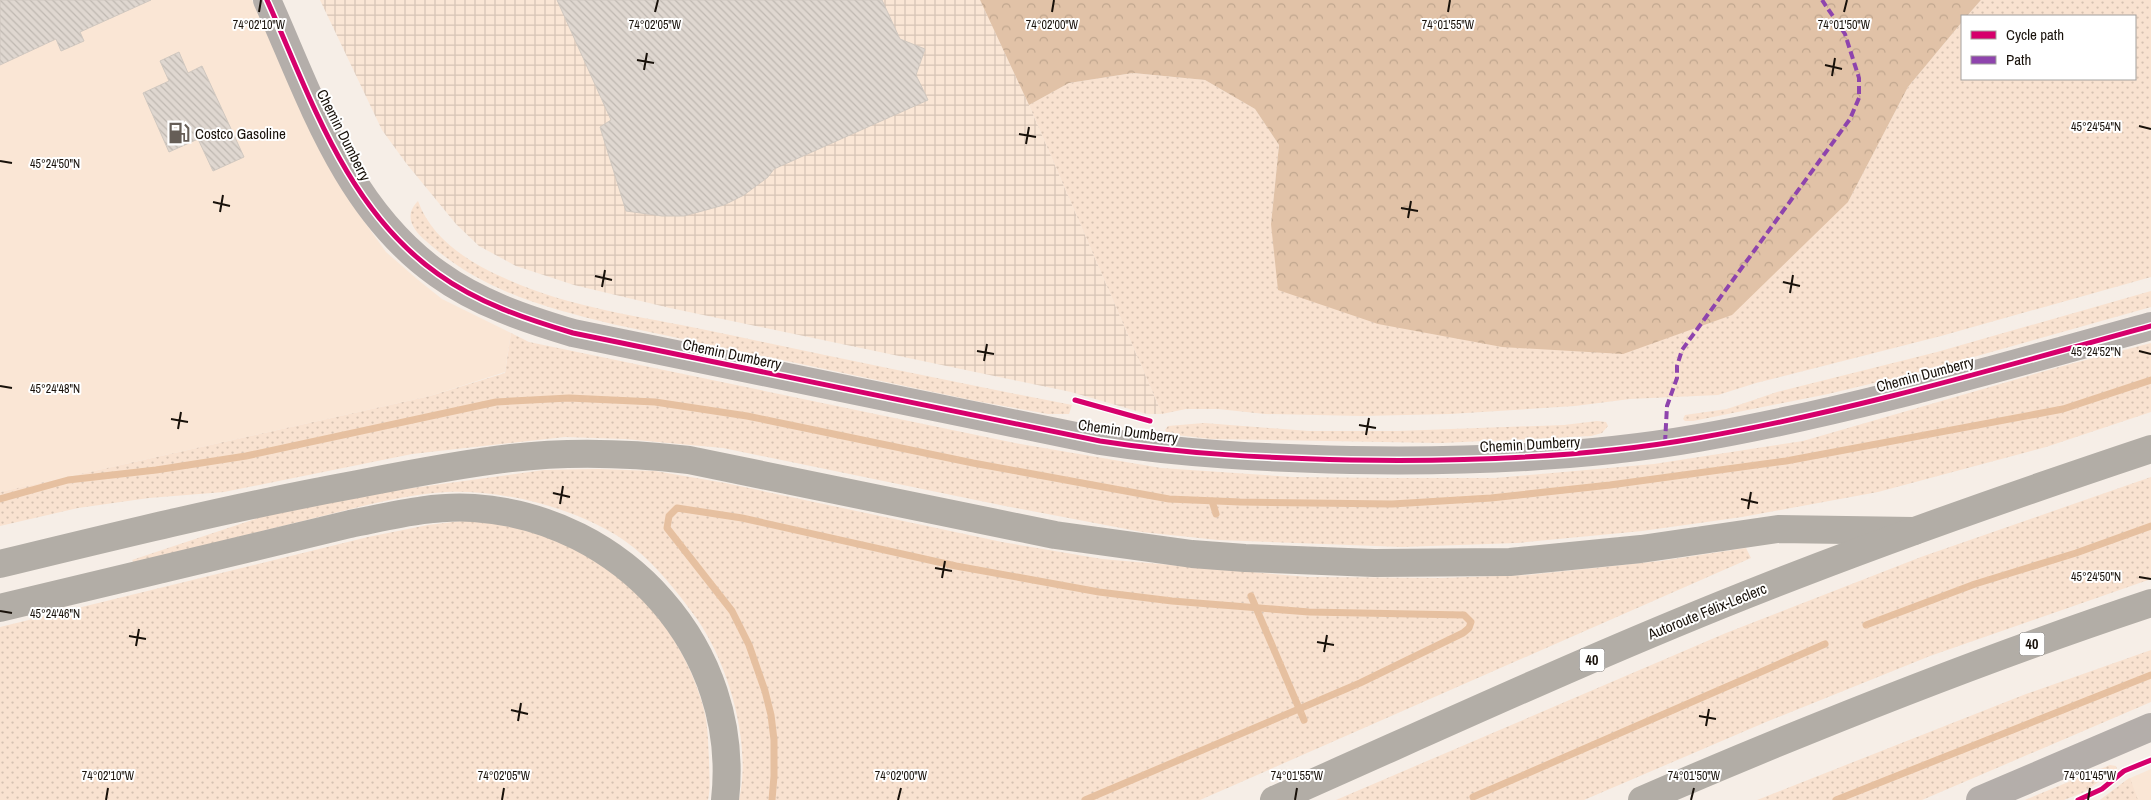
<svg xmlns="http://www.w3.org/2000/svg" width="2151" height="800" font-family="'Archivo Narrow',sans-serif">
	<style>
		.built { fill: #fae6d5 }
		.industrial { fill: url(#industrial-grid) }
		.grass { fill: url(#grass-dots) }
		.forest { fill: url(#forest-crowns) }
		.lines { fill: none; stroke-linecap: round; stroke-linejoin: round }
		.stream { stroke: #e6c0a0; stroke-width: 7 }
		.building { fill: url(#building-back-hatch); stroke: #d0c8c0 }
		.secondary { stroke: #b4aeaa; stroke-width: 28 }
		.highway { stroke: #b2ada6; stroke-width: 28 }
		.quiet { stroke: #8e44ad; stroke-width: 4; stroke-dasharray: 8 4; stroke-linecap: butt }
		.cycleway-casing { stroke: #fff; stroke-width: 8 }
		.cycleway { stroke: #d6006c; stroke-width: 5 }
		.ticks { fill: none; stroke: #18110a; stroke-width: 2 }
		.labels { text-anchor: middle; dominant-baseline: central; stroke-width: 4; stroke-linejoin: round; paint-order: stroke }
		.shield { fill: #fff; stroke: #5d5854; stroke-width: 1 }
		.shield-label { font-size: 14px; font-weight: bold; fill: #18110a }
		.poi-label { font-size: 15px; fill: #18110a; stroke: #fff; text-anchor: start }
		.street-label { font-size: 15px; fill: #18110a; stroke: #fff }
		.ticks-label { font-size: 12px; text-anchor: middle; fill: #18110a; stroke: #fff; stroke-width: 4; stroke-linejoin: round; paint-order: stroke }
	</style>
	<defs>
		<pattern id="industrial-grid" width="8" height="8" patternUnits="userSpaceOnUse" patternTransform="scale(1.25)"><rect width="8" height="8" fill="#fae6d5"/><path d="M0 4h8M4 0v8" fill="none" stroke="#d6c4b6"/></pattern>
		<pattern id="grass-dots" width="8" height="8" patternUnits="userSpaceOnUse" patternTransform="scale(1.25)"><rect width="8" height="8" fill="#f9e2d0"/><path d="M2 2h.1M6 6h.1" fill="none" stroke="#d5c1b1" stroke-width="1.8" stroke-linecap="round"/></pattern>
		<pattern id="forest-crowns" width="20" height="18" patternUnits="userSpaceOnUse" patternTransform="scale(1.25)"><rect width="20" height="18" fill="#e1c2a7"/><path d="M2 6a3 3 0 1 1 6 0M12 15a3 3 0 1 1 6 0" fill="none" stroke="#c0a68e"/></pattern>
		<pattern id="building-back-hatch" width="6" height="6" patternUnits="userSpaceOnUse" patternTransform="scale(1.25)"><rect width="6" height="6" fill="#dfd7d0"/><path d="M-1 5l2 2M0 0l6 6M5-1l2 2" fill="none" stroke="#bfb8b1"/></pattern>
	</defs>
	<rect width="100%" height="100%" fill="#f6eee7"/>
	<g class="built">
		<polygon points="0,0 252,0 316,141 348,199 386,252 417,279 442,299 511,333 505,372 430,396 0,492"/>
		<polygon points="2151,769 2151,800 2100,800 2128,779"/>
	</g>
	<polygon class="industrial" points="320,0 980,0 1029,105 1162,414 1147,414 1071,392 670,308 574,285 516,266 479,246 456,224 406,163 382,130"/>
	<g class="grass">
		<polygon points="1981,0 2151,0 2151,277 1941,336 1756,383 1718,395 1630,399 1575,406 1450,414 1362,416 1265,414 1218,409 1186,409 1162,414 1029,105 1069,83 1133,73 1205,80 1255,109 1279,145 1271,224 1848,202 1908,87 1962,22 1962,79 2135,79 2135,16 1967,16"/>
		<path d="M418,201C431,238 468,262 502,277C565,307 639,316 706,330C825,355 943,380 1062,403L1072,405L1069,414H1048L976,401L612,324C543,307 480,290 426,241C413,230 403,216 418,201Z"/>
		<polygon points="2151,291 2151,307 1920,372 1828,394 1693,421 1685,421 1683,419 1685,415 1727,409 1777,392 1937,352"/>
		<polygon points="511,333 529,342 1015,443 1161,468 1293,477 1388,478 1495,478 1654,464 1803,441 2059,367 2151,343 2151,412 2046,447 1878,492 1742,517 1642,531 1517,543 1402,547 1218,540 1142,532 1005,506 723,448 625,439 565,437 412,454 224,492 149,498 78,508 0,526 0,492 430,396 505,373"/>
		<polygon points="1597,421 1606,422 1608,426 1602,433 1591,436 1441,443 1211,439 1168,434 1165,430 1168,426 1204,423 1309,431 1397,431 1564,425"/>
		<path d="M598,469L655,471L725,483L1002,542L1102,559L1308,577L1441,578L1528,575L1660,561L1746,548L1751,558L1200,800H739C752,745 729,665 697,619C678,593 658,567 633,547C587,510 504,489 446,492C399,495 352,509 307,520C249,534 192,549 134,563L132,560L270,514L324,500L544,470Z"/>
		<polygon points="2151,477 2151,579 1930,656 1766,722 1584,800 1336,800 1726,633 1921,557"/>
		<path d="M470,520C510,525 551,532 586,553C642,585 686,644 703,706C708,722 708,742 709,759C709,773 711,786 708,800H0V627L368,537L428,525Z"/>
		<polygon points="2151,650 2151,702 1922,800 1757,800 2026,694"/>
		<polygon points="2110,765 2116,766 2117,769 2084,792 2064,800 2025,800"/>
		<polygon points="2130,778 2138,800 2100,800 2128,779"/>
	</g>
	<polygon class="forest" points="980,0 1981,0 1967,16 1962,16 1962,22 1908,87 1848,202 1732,315 1623,354 1502,347 1378,324 1278,290 1271,224 1279,145 1255,109 1205,80 1133,73 1069,83 1029,105"/>
	<g class="lines">
		<g class="stream">
			<polyline points="0,499 68,480 156,470 246,456 496,402 569,398 655,402 747,416 973,463 1169,499 1240,502 1392,504 1491,498 1610,485 1786,461 2063,409 2151,380"/>
			<polyline points="1212,501 1216,514"/>
			<polyline points="1251,596 1304,720"/>
			<polyline points="1866,625 1975,584 2076,553 2151,526"/>
			<polyline points="1473,797 1825,644"/>
			<polyline points="772,800 774,776 774,740 771,715 765,691 749,645 732,611 667,528 669,516 677,508 742,518 956,566 1099,592 1172,601 1309,612 1464,615 1471,622 1469,628 1463,633 1360,683 1085,800"/>
			<polyline points="1836,800 2151,675"/>
		</g>
	</g>
	<g class="building">
		<polygon points="0,0 151,0 80,32 84,41 61,51 56,39 0,65"/>
		<polygon points="557,0 882,0 900,39 925,49 916,75 928,100 774,169 768,177 744,195 724,205 684,216 662,216 626,211 600,127 611,120"/>
		<polygon points="179,52 188,73 202,66 244,157 213,171 198,139 169,152 143,93 169,81 160,61"/>
	</g>
	<g class="lines">
		<g class="secondary">
			<path d="M267,0C311,98 346,209 438,274C478,303 526,319 573,333L1100,441C1183,454 1267,458 1351,460C1467,462 1584,458 1698,438C1852,411 2001,367 2151,326"/>
			<polyline points="1980,800 2151,727"/>
		</g>
		<g class="highway">
			<path d="M0,564C119,535 238,506 358,484C409,474 460,464 511,458C570,451 630,453 689,460L1055,535L1192,554L1245,558L1374,563L1510,562L1641,549L1778,529L1914,531"/>
			<path d="M0,608L350,524C391,516 432,505 474,508C623,518 742,649 725,800"/>
			<path d="M1274,800C1437,728 1600,652 1766,587C1893,537 2022,492 2151,449"/>
			<path d="M1642,800C1809,728 1979,660 2151,603"/>
		</g>
		<polyline class="quiet" points="1665,443 1667,406 1677,378 1677,366 1682,350 1850,119 1859,98 1859,78 1845,34 1822,0"/>
		<g class="cycleway-casing">
			<g id="cycleway">
				<path d="M267,0C311,98 346,209 438,274C478,303 526,319 573,333L1100,441C1183,454 1267,458 1351,460C1467,462 1584,458 1698,438C1852,411 2001,367 2151,326"/>
				<polyline points="1075,400 1150,421"/>
				<polyline points="2078,800 2102,789 2124,771 2151,760"/>
			</g>
		</g>
		<use href="#cycleway" class="cycleway"/>
	</g>
	<path class="ticks" d="M259,12L261,0M655,12L658,0M1052,12L1054,0M1448,12L1450,0M1844,12L1847,0M637,60L654,63M1825,65L1842,69M644,70L647,53M1832,76L1835,58M2139,126L2151,129M1019,134L1036,137M1026,144L1029,127M0,161L12,163M213,202L230,206M1401,208L1418,211M220,212L223,195M1408,218L1411,201M595,276L612,280M1783,282L1800,286M602,287L605,270M1790,293L1793,275M977,351L994,354M2139,351L2151,354M984,361L987,344M0,386L12,388M171,419L188,422M1359,425L1376,428M178,429L181,412M1366,435L1369,418M553,493L570,497M1741,499L1758,503M560,504L563,486M1748,509L1751,492M935,568L952,571M2139,577L2151,579M942,578L945,561M0,611L12,613M129,636L146,639M1317,642L1334,645M136,646L139,629M1324,652L1327,635M511,710L528,714M1699,716L1716,719M518,721L521,703M1706,726L1709,709M106,800L108,788M502,800L504,788M898,800L901,788M1295,800L1297,788M1691,800L1694,788M2088,800L2090,788"/>
	<defs>
		<g id="fuel-bare" transform="scale(1.725)"><path d="M-5.5-6h7V0h2V4h1.3V-2.5L3-4.5l.8-.8L6-3V5H2.5V1h-1V6h-7ZM-4.2-4.7v3.2H.2V-4.7Z" fill="#665e57" stroke="#fff" stroke-width="2.5" paint-order="stroke"/></g>
	</defs>
	<g fill-rule="evenodd">
		<use href="#fuel-bare" x="179" y="133"/>
	</g>
	<g class="labels">
		<g class="shield">
			<rect x="2019.5" y="632.5" width="25" height="23" rx="4"/>
			<rect x="1579.5" y="648.5" width="25" height="23" rx="4"/>
		</g>
		<g class="shield-label">
			<text x="2032" y="644">40</text>
			<text x="1592" y="660">40</text>
		</g>
		<g class="poi-label">
			<text x="195" y="133">Costco Gasoline</text>
		</g>
		<g class="street-label">
			<text transform="translate(344 135) rotate(63)">Chemin Dumberry</text>
			<text transform="translate(732 354) rotate(12)">Chemin Dumberry</text>
			<text transform="translate(1925 374) rotate(-15)">Chemin Dumberry</text>
			<text transform="translate(1128 431) rotate(8)">Chemin Dumberry</text>
			<text transform="translate(1530 444) rotate(-3)">Chemin Dumberry</text>
			<text transform="translate(1707 611) rotate(-22)">Autoroute Félix-Leclerc</text>
		</g>
	</g>
	<g class="ticks-label">
		<text x="259" y="29">74°02'10"W</text>
		<text x="655" y="29">74°02'05"W</text>
		<text x="1052" y="29">74°02'00"W</text>
		<text x="1448" y="29">74°01'55"W</text>
		<text x="1844" y="29">74°01'50"W</text>
		<text x="2096" y="131">45°24'54"N</text>
		<text x="55" y="168">45°24'50"N</text>
		<text x="2096" y="356">45°24'52"N</text>
		<text x="55" y="393">45°24'48"N</text>
		<text x="2096" y="581">45°24'50"N</text>
		<text x="55" y="618">45°24'46"N</text>
		<text x="108" y="780">74°02'10"W</text>
		<text x="504" y="780">74°02'05"W</text>
		<text x="901" y="780">74°02'00"W</text>
		<text x="1297" y="780">74°01'55"W</text>
		<text x="1694" y="780">74°01'50"W</text>
		<text x="2090" y="780">74°01'45"W</text>
	</g>
	<rect x="1961" y="15" width="175" height="65" fill="#ffffff" stroke="#a3a09d"/>
	<rect x="1971" y="31" width="25" height="8" fill="#d6006c" stroke="#a3a09d"/>
	<text x="2006" y="40" font-size="15" fill="#18110a">Cycle path</text>
	<rect x="1971" y="56" width="25" height="8" fill="#8e44ad" stroke="#a3a09d"/>
	<text x="2006" y="65" font-size="15" fill="#18110a">Path</text>
</svg>
